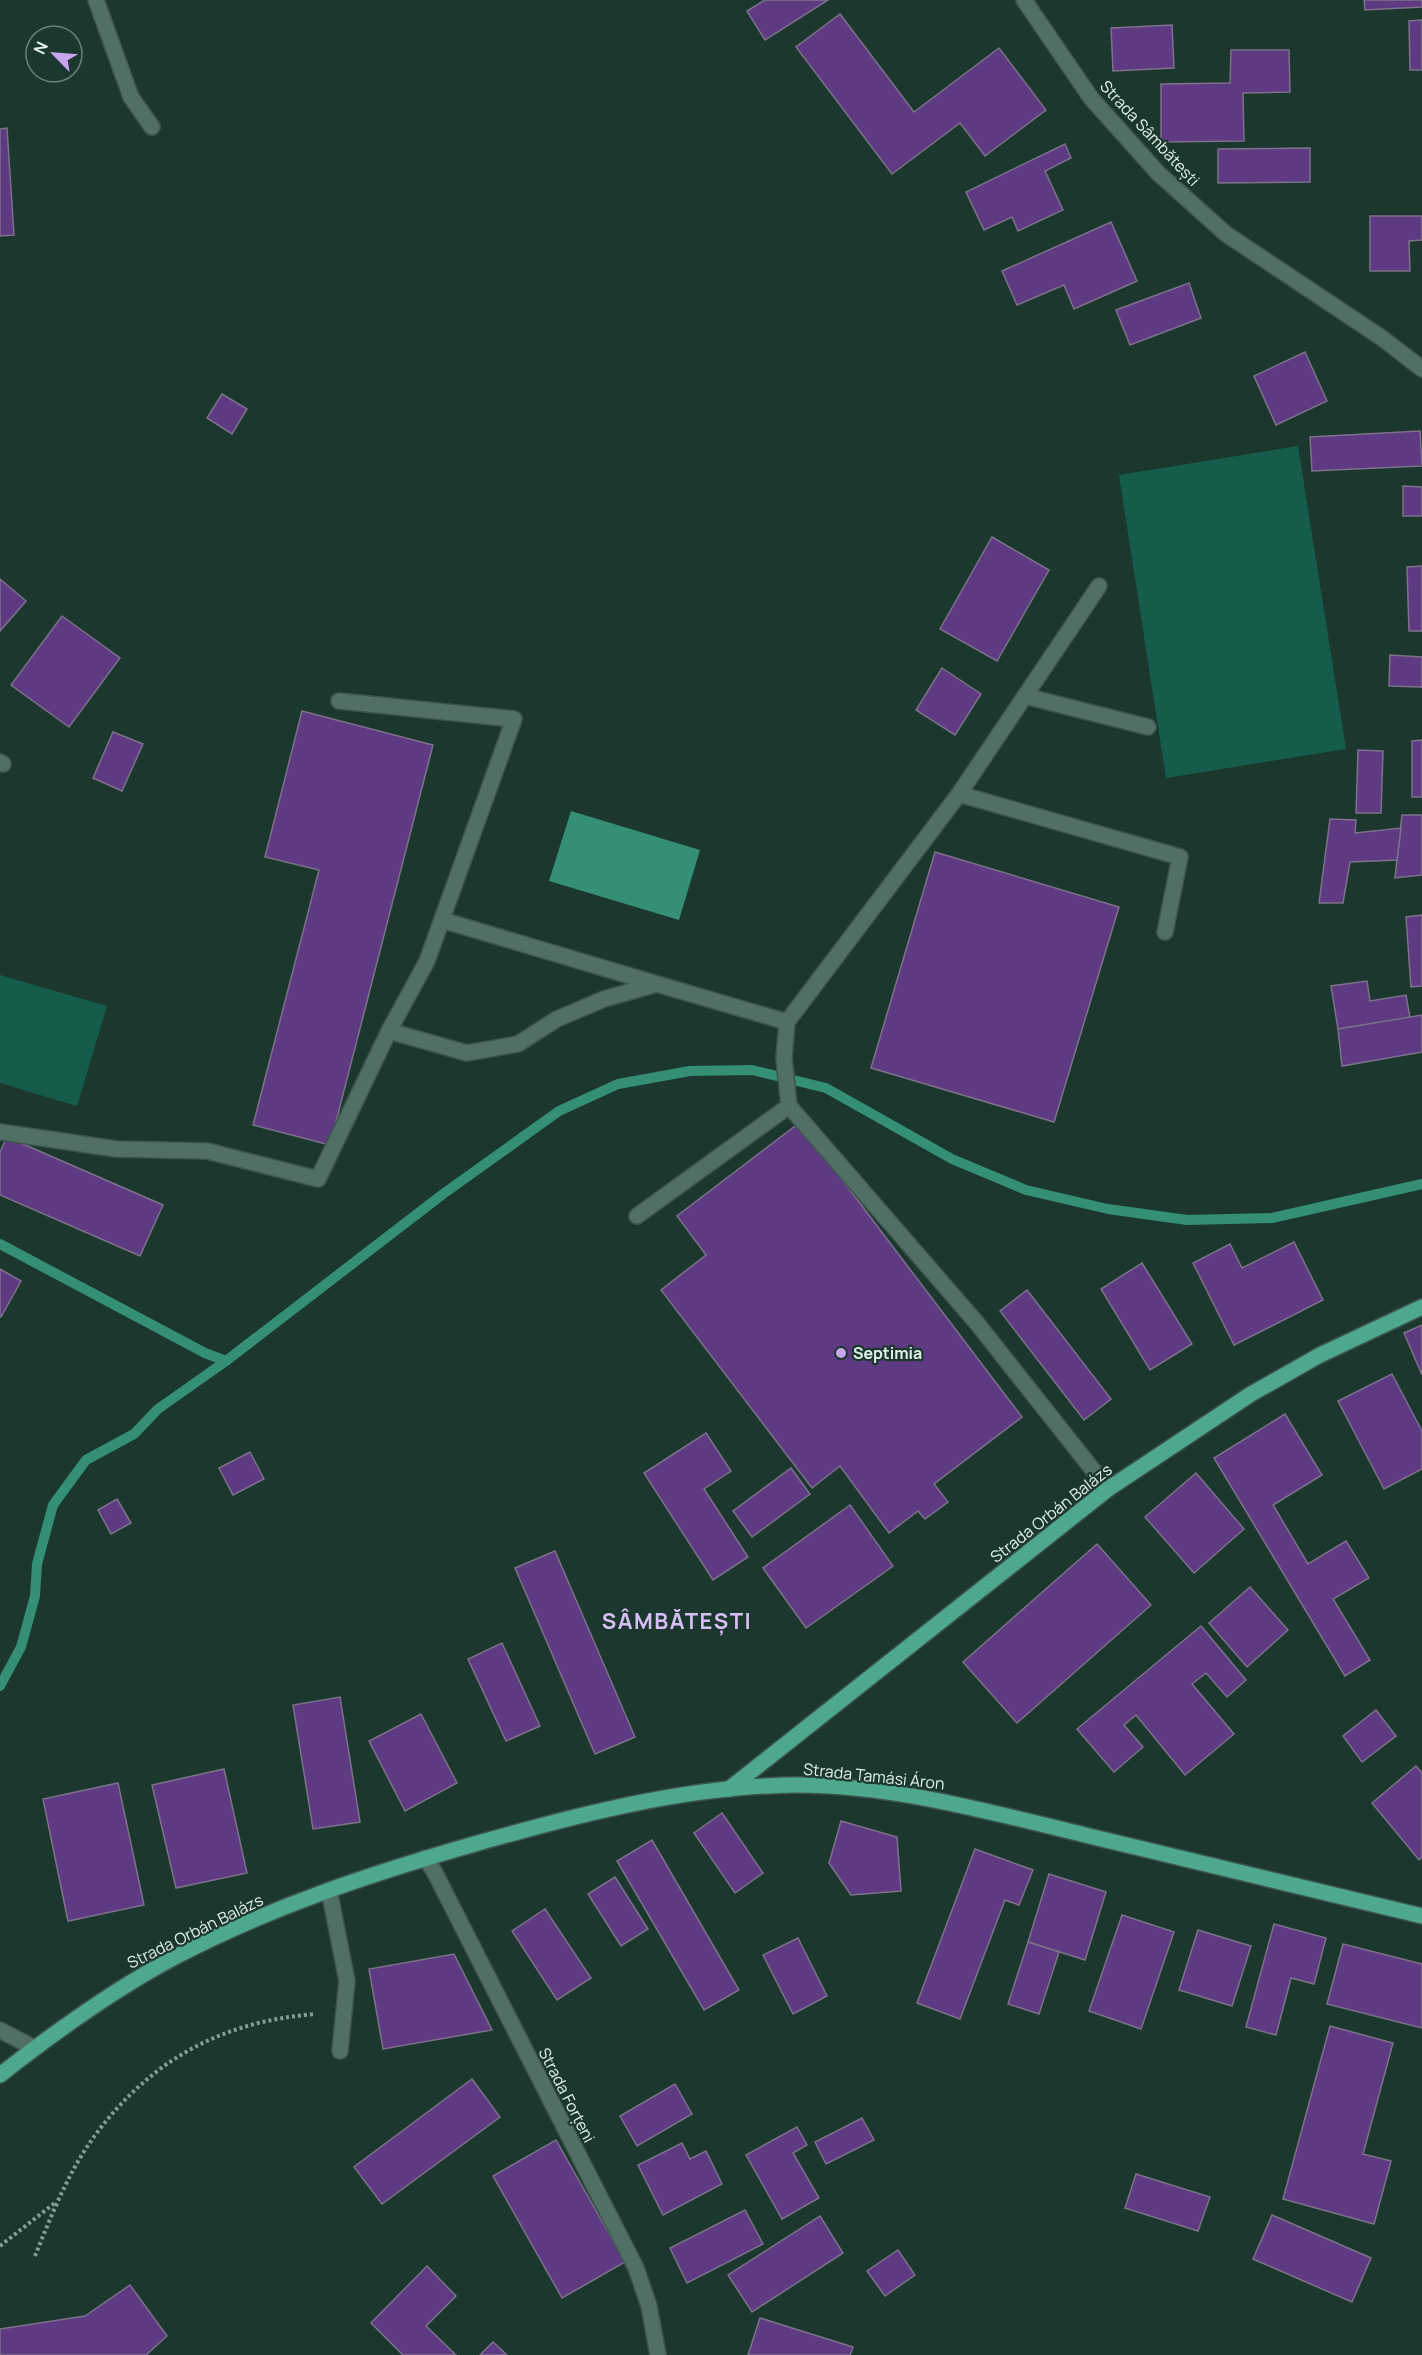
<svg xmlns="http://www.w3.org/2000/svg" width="1422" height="2355" font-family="Manrope,sans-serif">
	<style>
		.green { fill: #155d4a }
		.water { fill: #348f75 }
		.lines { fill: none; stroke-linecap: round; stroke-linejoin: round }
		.stream { stroke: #348f75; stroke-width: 10 }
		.building { fill: #5e3a82; stroke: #7d728a; stroke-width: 1.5 }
		.minor-casing { stroke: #3c554e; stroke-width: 18 }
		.major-casing { stroke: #3c554e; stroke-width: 18 }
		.path { stroke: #879c95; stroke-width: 4; stroke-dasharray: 3 3; stroke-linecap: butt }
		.minor { stroke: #516f65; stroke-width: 15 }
		.major { stroke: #4ea88e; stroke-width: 15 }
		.poi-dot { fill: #c8a6ef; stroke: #1b372e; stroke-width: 2 }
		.labels { text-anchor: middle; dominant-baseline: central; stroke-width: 4.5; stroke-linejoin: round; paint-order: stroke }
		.street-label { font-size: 16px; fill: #e2f2ec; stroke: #1b372e }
		.poi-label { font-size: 16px; font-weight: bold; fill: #e2f2ec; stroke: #1b372e; text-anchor: start }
		.district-label { font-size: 22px; font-weight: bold; letter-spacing: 1.5px; fill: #d7bef5; stroke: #1b372e }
	</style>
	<rect width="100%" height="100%" fill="#1b372e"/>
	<g class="green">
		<polygon points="1298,446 1346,749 1166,778 1119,475"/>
		<polygon points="0,975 107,1006 77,1106 0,1083"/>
	</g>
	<polygon class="water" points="571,811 700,850 679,920 549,881"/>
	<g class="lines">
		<g class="stream">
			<polyline points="0,1244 205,1353 226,1361"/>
			<polyline points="0,1686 21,1647 35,1596 37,1564 53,1505 86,1460 134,1434 158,1409 226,1361 443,1194 559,1111 618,1084 690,1071 752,1070 826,1088 952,1159 1026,1190 1108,1209 1187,1220 1272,1218 1422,1184"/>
		</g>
	</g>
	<g class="building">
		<polygon points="765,0 828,0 765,40 747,11"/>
		<polygon points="1364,0 1422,0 1422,7 1365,10"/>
		<polygon points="840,14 914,112 999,48 1046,110 985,156 960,123 892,174 796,47"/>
		<polygon points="1422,20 1422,70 1410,70 1409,21"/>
		<polygon points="1172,25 1174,68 1113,71 1111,28"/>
		<polygon points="1231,50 1289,50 1290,92 1243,93 1244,141 1161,142 1161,84 1230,83"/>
		<polygon points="7,128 14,235 0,236 0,129"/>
		<polygon points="1065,144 1071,158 1045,171 1063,210 1018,231 1012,217 984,230 966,192"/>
		<polygon points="1310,148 1310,182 1218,183 1218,149"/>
		<polygon points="1370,216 1422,216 1422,240 1409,241 1410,271 1370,271"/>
		<polygon points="1111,222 1137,281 1074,309 1064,285 1017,305 1002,271"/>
		<polygon points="1189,283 1201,318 1130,345 1116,310"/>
		<polygon points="1305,352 1327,401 1276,425 1254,376"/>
		<polygon points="222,394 247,409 232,434 207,418"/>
		<polygon points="1420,431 1422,466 1312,471 1310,437"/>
		<polygon points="1403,486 1422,487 1422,516 1403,516"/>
		<polygon points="992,537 1049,570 997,661 940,629"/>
		<polygon points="1422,566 1422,631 1409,631 1407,567"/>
		<polygon points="0,579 26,601 0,631"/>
		<polygon points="62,616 120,658 69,727 11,685"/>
		<polygon points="1390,655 1422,657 1422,687 1389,686"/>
		<polygon points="942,668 981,694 955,735 916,710"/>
		<polygon points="302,711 433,745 330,1145 253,1125 319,870 265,857"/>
		<polygon points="113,732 143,744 122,791 93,778"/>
		<polygon points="1422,740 1422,797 1412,797 1412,741"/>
		<polygon points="1358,750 1383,751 1381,813 1356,813"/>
		<polygon points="1402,815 1422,815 1422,875 1395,878"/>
		<polygon points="1330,819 1356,820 1355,833 1401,828 1397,860 1350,862 1343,903 1319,903"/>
		<polygon points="935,852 1119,907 1054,1122 871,1068"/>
		<polygon points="1422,915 1422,986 1411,987 1406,917"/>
		<polygon points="1367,981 1370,1001 1406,995 1410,1018 1338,1029 1331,986"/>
		<polygon points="1422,1015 1422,1052 1342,1066 1338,1029"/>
		<polygon points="799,1123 1022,1417 934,1484 948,1502 925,1519 918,1511 889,1533 840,1466 812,1488 661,1290 706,1255 677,1216"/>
		<polygon points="7,1137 163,1205 140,1256 0,1195 0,1152"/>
		<polygon points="1294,1242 1323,1300 1234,1345 1193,1263 1230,1244 1242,1268"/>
		<polygon points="1142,1263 1192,1344 1150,1370 1101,1289"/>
		<polygon points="0,1269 21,1281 1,1317 0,1317"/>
		<polygon points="1027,1290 1111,1399 1084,1420 1000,1311"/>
		<polygon points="1422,1325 1422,1375 1404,1333"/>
		<polygon points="1392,1374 1422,1431 1422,1469 1384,1489 1338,1401"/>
		<polygon points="1285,1414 1322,1475 1273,1505 1308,1564 1346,1541 1369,1578 1333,1599 1370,1660 1345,1676 1214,1458"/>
		<polygon points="706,1433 731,1471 704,1489 748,1557 713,1580 644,1473"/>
		<polygon points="250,1452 264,1479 233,1495 219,1468"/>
		<polygon points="791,1468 810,1494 752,1537 733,1511"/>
		<polygon points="1196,1473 1244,1529 1194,1573 1145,1517"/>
		<polygon points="117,1499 131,1523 111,1534 98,1510"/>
		<polygon points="850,1505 893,1566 806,1628 763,1568"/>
		<polygon points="1097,1544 1151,1605 1017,1723 963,1662"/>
		<polygon points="555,1551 635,1737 595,1754 515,1568"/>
		<polygon points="1250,1587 1288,1630 1247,1667 1209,1623"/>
		<polygon points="1201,1626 1246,1680 1227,1697 1206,1673 1192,1684 1234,1734 1185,1775 1136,1715 1124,1725 1143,1747 1114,1772 1077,1729"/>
		<polygon points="502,1643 540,1726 506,1741 468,1659"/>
		<polygon points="340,1697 360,1822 313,1829 293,1705"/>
		<polygon points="1376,1710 1396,1736 1362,1762 1343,1736"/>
		<polygon points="421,1714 457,1783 405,1811 369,1741"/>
		<polygon points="1416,1766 1422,1773 1422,1857 1419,1860 1372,1803"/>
		<polygon points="224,1769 247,1873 176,1888 152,1785"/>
		<polygon points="118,1783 144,1905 68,1921 43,1799"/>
		<polygon points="722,1813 763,1873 735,1893 694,1833"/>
		<polygon points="841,1821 897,1837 901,1891 851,1895 829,1863"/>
		<polygon points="652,1840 739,1990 704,2010 617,1861"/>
		<polygon points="975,1849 1033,1870 1019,1905 1005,1900 960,2019 917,2003"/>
		<polygon points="1049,1874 1106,1892 1085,1960 1028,1942"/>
		<polygon points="615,1877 648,1929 621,1946 588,1894"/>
		<polygon points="545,1909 591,1978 557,2000 512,1931"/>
		<polygon points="1122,1915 1174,1932 1141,2029 1089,2011"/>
		<polygon points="1274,1924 1326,1938 1314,1984 1291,1978 1276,2035 1246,2027"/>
		<polygon points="1198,1930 1251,1946 1232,2006 1179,1990"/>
		<polygon points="798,1938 827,1996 793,2014 763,1955"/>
		<polygon points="1028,1942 1059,1952 1039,2014 1008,2004"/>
		<polygon points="1343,1944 1422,1964 1422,2028 1327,2004"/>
		<polygon points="454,1954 492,2030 383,2049 369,1969"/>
		<polygon points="1330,2026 1393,2043 1363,2154 1391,2161 1374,2224 1283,2199"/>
		<polygon points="472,2079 500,2117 382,2204 354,2167"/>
		<polygon points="675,2084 692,2114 637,2146 620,2116"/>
		<polygon points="862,2118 874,2140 826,2164 815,2142"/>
		<polygon points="797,2127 807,2145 793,2153 819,2198 782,2219 746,2155"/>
		<polygon points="556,2140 625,2262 562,2298 493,2176"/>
		<polygon points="682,2143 690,2159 706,2151 722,2184 663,2215 638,2165"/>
		<polygon points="1136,2174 1210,2197 1198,2231 1125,2208"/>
		<polygon points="745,2210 763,2244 687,2283 670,2248"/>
		<polygon points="1272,2215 1371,2258 1352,2302 1253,2259"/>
		<polygon points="820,2216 843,2253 752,2312 728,2275"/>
		<polygon points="898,2250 915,2275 885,2296 867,2271"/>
		<polygon points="427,2266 456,2296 426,2326 456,2355 403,2355 371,2323"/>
		<polygon points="130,2285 167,2336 146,2355 0,2355 0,2329 85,2316"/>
		<polygon points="760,2318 853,2347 850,2355 748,2355"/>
		<polygon points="493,2342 507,2355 480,2355"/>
	</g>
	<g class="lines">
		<g class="minor-casing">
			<g id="minor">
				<polyline points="96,0 131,97 152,127"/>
				<polyline points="1024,0 1091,98 1158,173 1226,234 1382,338 1422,369"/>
				<polyline points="1099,586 959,794 787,1022 784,1058 789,1106 976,1322 1108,1489"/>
				<polyline points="1025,696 1148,727"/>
				<polyline points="339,701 514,719 427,961 389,1031"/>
				<polyline points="0,762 3,764"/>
				<polyline points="959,794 1180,857 1165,932"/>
				<polyline points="442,920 657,984"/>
				<polyline points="0,1132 116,1149 207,1151 318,1179 389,1031 467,1053 518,1044 557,1019 604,999 657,984 787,1022"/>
				<polyline points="637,1216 789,1106"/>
				<polyline points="425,1858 434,1871 636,2268 649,2306 658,2355"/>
				<polyline points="329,1890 347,1981 340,2051"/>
				<polyline points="0,2030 34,2048"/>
			</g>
		</g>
		<g class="major-casing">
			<g id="major">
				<polyline points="729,1789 1108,1489 1251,1394 1320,1355 1422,1307"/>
				<path d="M0,2075C56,2031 113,1990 175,1957C268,1908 370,1874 471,1845C576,1815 686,1786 796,1785C894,1785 990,1812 1085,1835C1197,1862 1310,1889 1422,1916"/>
			</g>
		</g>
		<g class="path">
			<polyline points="0,2246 56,2202"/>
			<path d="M35,2256C52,2214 69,2170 96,2134C152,2059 223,2021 316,2014"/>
		</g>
		<use href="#minor" class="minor"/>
		<use href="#major" class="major"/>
	</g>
	<circle class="poi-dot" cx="841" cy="1353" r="6"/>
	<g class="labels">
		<g class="street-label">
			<text transform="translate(1150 133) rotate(47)">Strada Sâmbătești</text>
			<text transform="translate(1051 1513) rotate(-38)">Strada Orbán Balázs</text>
			<text transform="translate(874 1776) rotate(6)">Strada Tamási Áron</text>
			<text transform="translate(195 1931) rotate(-26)">Strada Orbán Balázs</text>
			<text transform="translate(567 2095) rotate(63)">Strada Forțeni</text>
		</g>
		<g class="poi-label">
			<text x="853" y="1353">Septimia</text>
		</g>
		<g class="district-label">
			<text x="677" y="1621">SÂMBĂTEȘTI</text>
		</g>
	</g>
	<g transform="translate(54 54) rotate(295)"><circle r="28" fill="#1b372e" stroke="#6b827a" stroke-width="1.5"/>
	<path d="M0-4.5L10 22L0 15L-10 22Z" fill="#c8a6ef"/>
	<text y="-9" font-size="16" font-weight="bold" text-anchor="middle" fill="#e2f2ec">N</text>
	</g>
</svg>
